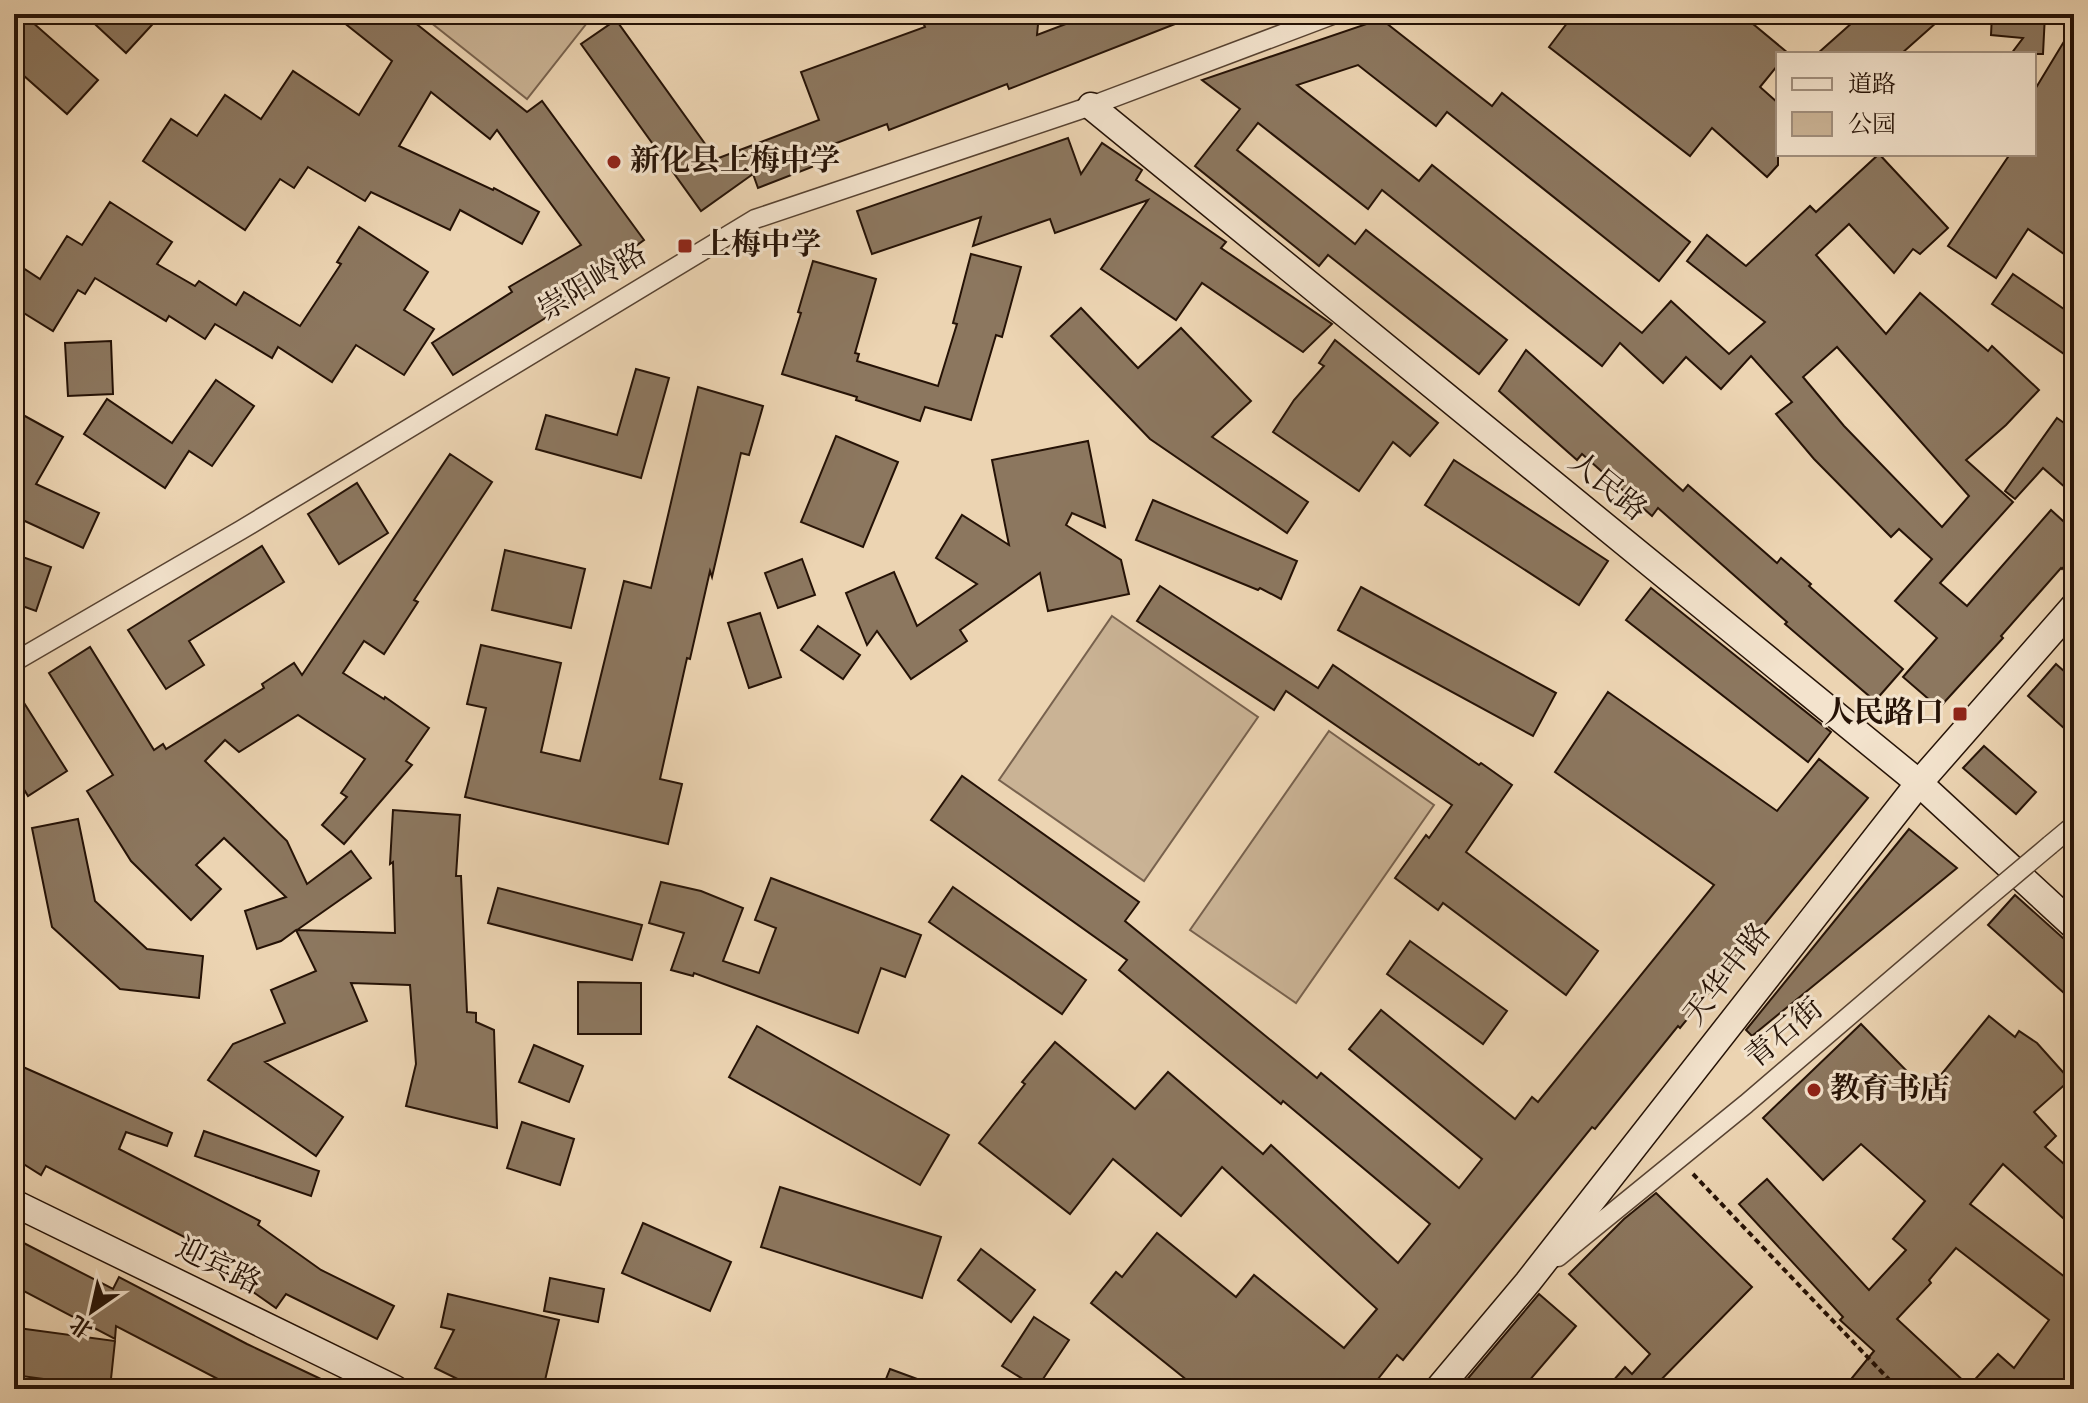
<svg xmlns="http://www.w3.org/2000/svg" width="2088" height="1403" font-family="'IM FELL English','Noto Serif SC',serif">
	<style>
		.green { fill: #cab395; stroke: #78624e; stroke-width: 2 }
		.building { fill: #8c775f; stroke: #251206; stroke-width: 2; fill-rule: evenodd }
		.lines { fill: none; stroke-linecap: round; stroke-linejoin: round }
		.street-casing { stroke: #574231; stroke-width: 21 }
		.secondary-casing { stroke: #251206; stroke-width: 29 }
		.path { stroke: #251206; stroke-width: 4; stroke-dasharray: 6 4; stroke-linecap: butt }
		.street { stroke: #f3e3cd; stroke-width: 18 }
		.secondary { stroke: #f3e3cd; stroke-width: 26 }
		.street-bridge-casing { stroke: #574231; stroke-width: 21; stroke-linecap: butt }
		.street-bridge { stroke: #f3e3cd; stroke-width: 18 }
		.poi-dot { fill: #8f2418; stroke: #f3e3cd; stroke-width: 3 }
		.labels { text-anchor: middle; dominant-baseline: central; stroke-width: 6; stroke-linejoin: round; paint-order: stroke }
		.poi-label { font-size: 30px; font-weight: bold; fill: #251206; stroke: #f3e3cd; text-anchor: start }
		.street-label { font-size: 30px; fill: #251206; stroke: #f3e3cd }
	</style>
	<rect width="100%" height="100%" fill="#ecd4b2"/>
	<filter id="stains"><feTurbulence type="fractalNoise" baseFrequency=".0025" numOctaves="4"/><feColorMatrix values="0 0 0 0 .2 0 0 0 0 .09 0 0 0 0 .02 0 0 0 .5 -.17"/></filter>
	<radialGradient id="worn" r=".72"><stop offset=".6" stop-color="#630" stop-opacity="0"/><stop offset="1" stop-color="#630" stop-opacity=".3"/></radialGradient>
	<g class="green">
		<polygon points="420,14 594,14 527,99"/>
		<polygon points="1112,616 1258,717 1144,881 999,780"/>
		<polygon points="1329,731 1434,805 1296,1003 1190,930"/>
	</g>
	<g class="building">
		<polygon points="14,14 23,14 98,80 67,114 14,67"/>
		<polygon points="84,14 162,14 126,53"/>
		<polygon points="333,14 404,14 527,112 542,101 644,240 590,280 594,288 453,375 432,343 512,292 509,287 581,245 497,130 490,139 431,92 399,146 493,190 494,188 539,212 522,244 460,210 450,230 371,192 365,201 308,167 294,188 280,179 245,230 143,161 171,119 197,136 225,95 261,119 293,71 359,115 392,61"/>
		<polygon points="937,14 1039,14 1037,35 1092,14 1198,15 1009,89 1007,84 889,130 887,124 807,154 812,167 758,188 753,174 701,211 581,44 616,20 716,159 819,120 801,72 925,27 922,20"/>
		<polygon points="1574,14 1741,14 1788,53 1778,54 1778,65 1760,87 1778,103 1778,165 1767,177 1712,128 1690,156 1549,47"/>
		<polygon points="1862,14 1946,14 1901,54 1817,54"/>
		<polygon points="1992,14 2045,14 2043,54 2011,54 2023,38 1991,35"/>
		<path d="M1381,19L1492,106L1502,93L1690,242L1659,281L1447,112L1436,126L1358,65L1297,85L1419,181L1432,165L1642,333L1671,301L1729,354L1765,322L1687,261L1707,235L1746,266L1810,206L1816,212L1879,154L1948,228L1920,254L1913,249L1894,273L1849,224L1816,255L1886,334L1920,293L1988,351L1992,346L2039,390L2006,425L1966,460L2013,502L1940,583L1967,606L2051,510L2074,531V556L2062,569L2061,568L2001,636L2003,638L1939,708L1903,677L1937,638L1895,601L1932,559L1899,529L1891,537L1814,459L1776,414L1792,402L1751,356L1721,389L1686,357L1663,383L1620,343L1602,366L1382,190L1368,209L1258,123L1237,150L1355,244L1366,230L1507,340L1479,374L1328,255L1319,266L1195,166L1240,109L1202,80ZM1837,347L1969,496L1942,527L1844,426L1803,377Z"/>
		<polygon points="2074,25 2074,261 2028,229 1996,278 1948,246 2010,154 2034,154 2034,91"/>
		<polygon points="1068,138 1081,174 1102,143 1142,170 1136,180 1226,242 1221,248 1332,324 1303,352 1202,283 1176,320 1101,269 1148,200 1055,233 1050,219 973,246 981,217 872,254 857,211"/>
		<polygon points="110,202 172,242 157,264 195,286 199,281 236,305 244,292 300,326 341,264 337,262 359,227 428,272 404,310 434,329 404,375 356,345 332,382 278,347 272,358 215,324 205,339 169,316 166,321 95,278 85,294 78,290 53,331 14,307 14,262 40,279 67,236 82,245"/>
		<polygon points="971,254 1021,267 1002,337 996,335 971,420 925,407 920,421 856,400 857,397 782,374 801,313 798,312 813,261 876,279 855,353 859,354 857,361 938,386 957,324 953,323"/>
		<polygon points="2013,274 2074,316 2074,345 2067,356 1992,304"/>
		<polygon points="1081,308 1138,368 1181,328 1251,401 1212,437 1308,502 1287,533 1150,439 1051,336"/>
		<polygon points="1335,340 1438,423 1410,456 1393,442 1359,491 1273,432 1294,400 1324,366 1319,363"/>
		<polygon points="111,341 113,394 68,396 65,343"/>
		<polygon points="1526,350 1683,491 1688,485 1777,563 1781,558 1811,584 1809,586 1903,669 1875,701 1785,624 1787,622 1658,508 1652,516 1582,454 1577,460 1499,391"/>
		<polygon points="636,369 669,378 641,478 536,449 546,415 617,435"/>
		<polygon points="216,380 254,406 212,466 189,451 165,488 84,434 107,399 172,443"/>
		<polygon points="698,387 763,406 749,455 741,453 712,577 710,571 690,659 687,658 660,779 682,784 668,844 465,797 486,708 467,704 481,645 561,663 541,752 580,761 624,581 651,588"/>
		<polygon points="14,410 63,437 36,484 99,513 83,548 14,516"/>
		<polygon points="2057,418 2074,430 2074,478 2067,489 2043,468 2015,499 2005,491"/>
		<polygon points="836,436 898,462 863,547 801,522"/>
		<polygon points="1088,441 1105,527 1072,513 1066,525 1121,560 1129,594 1048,611 1040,573 960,630 967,641 911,679 877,631 867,645 846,593 894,572 917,626 977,584 936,558 962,515 1009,545 992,460"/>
		<polygon points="450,454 492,482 414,600 418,602 384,654 364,641 343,673 384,699 385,697 429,728 406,761 412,765 344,844 322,825 347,797 341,793 365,759 298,715 239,752 225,740 205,761 287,841 307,884 351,851 371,878 297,930 395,933 393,862 390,864 393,810 460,815 456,876 461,876 467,1012 476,1013 476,1022 494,1030 497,1128 406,1106 416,1064 410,985 351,983 367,1021 265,1062 343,1117 316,1156 208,1080 233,1044 285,1023 271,990 316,971 296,930 281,941 257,949 245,911 286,897 224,838 196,865 221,889 191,920 131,861 87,791 113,775 49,673 90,647 154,750 163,744 166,749 264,688 262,684 294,663 302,675"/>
		<polygon points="1454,460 1608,561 1579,605 1425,505"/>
		<polygon points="357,483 388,533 339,564 308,514"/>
		<polygon points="1153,500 1297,561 1281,599 1260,588 1258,590 1136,540"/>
		<polygon points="262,546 284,582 189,641 204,665 166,689 128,630"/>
		<polygon points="505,550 585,569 571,628 492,610"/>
		<polygon points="14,554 51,567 36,611 14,603"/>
		<polygon points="802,559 815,595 778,608 765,573"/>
		<polygon points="1160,586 1318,688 1333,665 1479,765 1481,763 1512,785 1466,852 1598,951 1566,995 1443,903 1438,910 1395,878 1426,835 1429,838 1452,805 1286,691 1274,710 1137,621"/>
		<polygon points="1361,587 1556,693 1533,736 1338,630"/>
		<polygon points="1651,588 1831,732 1808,762 1626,620"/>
		<polygon points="760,613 781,677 749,688 728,623"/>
		<polygon points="818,626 860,655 843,679 801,650"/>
		<polygon points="2056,664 2074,680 2074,737 2028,696"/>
		<polygon points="14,687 67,771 28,796 14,773"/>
		<polygon points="1608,692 1777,811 1819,759 1868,798 1680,1028 1678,1026 1595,1129 1592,1127 1403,1360 1397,1355 1370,1389 1198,1389 1091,1303 1116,1272 1122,1277 1157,1233 1236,1297 1254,1275 1344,1348 1377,1309 1222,1167 1181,1216 1113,1159 1070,1214 979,1143 1025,1084 1022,1082 1055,1042 1135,1109 1168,1072 1263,1154 1271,1145 1398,1263 1430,1224 1283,1101 1281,1104 1119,970 1127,960 931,820 962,776 1139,902 1125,921 1317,1078 1321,1073 1459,1188 1482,1159 1349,1049 1381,1010 1515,1119 1532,1097 1538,1102 1714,885 1555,772"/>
		<polygon points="1984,746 2036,792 2016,814 1963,768"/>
		<polygon points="78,819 95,901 147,949 203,956 199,998 120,989 52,927 32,828"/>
		<polygon points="1909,829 1957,868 1752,1036 1746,1030"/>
		<polygon points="771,878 921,935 905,977 881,968 858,1033 694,973 693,976 671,970 684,933 649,923 661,882 701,891 743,908 723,961 759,973 776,928 755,920"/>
		<polygon points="953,887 1086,980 1062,1014 929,922"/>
		<polygon points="498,888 642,925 632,960 488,923"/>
		<polygon points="2015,895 2074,948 2074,1002 1988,925"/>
		<polygon points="1410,941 1507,1011 1483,1044 1387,974"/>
		<polygon points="578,982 641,983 641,1034 578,1034"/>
		<path d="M1989,1016L2015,1037L2019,1031L2037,1043L2070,1080L2034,1112L2056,1136L2045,1147L2074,1173V1228L2003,1164L1970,1204L2074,1284V1373L2062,1389H1843L1874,1351L1840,1320L1843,1317L1739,1204L1767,1179L1869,1290L1906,1250L1893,1239L1925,1201L1861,1144L1823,1180L1763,1118L1861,1024L1927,1092ZM1956,1248L2049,1320L2014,1368L1998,1354L1969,1386L1897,1319L1931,1283L1929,1280Z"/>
		<polygon points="757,1026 949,1135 920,1185 729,1077"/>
		<polygon points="534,1045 583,1066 569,1102 519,1082"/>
		<polygon points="14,1063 172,1133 167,1146 126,1132 119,1149 260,1221 258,1225 321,1270 394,1306 377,1339 286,1294 276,1308 236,1280 245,1268 46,1166 41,1175 14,1158"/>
		<polygon points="522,1122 574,1139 560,1185 507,1168"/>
		<polygon points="204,1131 319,1171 311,1196 195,1156"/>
		<polygon points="780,1187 941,1237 922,1298 761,1247"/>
		<polygon points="1656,1193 1752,1287 1652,1389 1606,1389 1625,1367 1632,1374 1650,1354 1569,1274 1624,1219"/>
		<polygon points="643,1223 731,1262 710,1311 622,1273"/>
		<polygon points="14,1238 113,1289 119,1277 247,1344 342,1389 237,1389 116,1326 115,1339 14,1286"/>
		<polygon points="981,1249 1035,1290 1011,1322 958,1280"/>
		<polygon points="550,1278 604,1289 598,1322 544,1311"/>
		<polygon points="448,1294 559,1320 543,1389 478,1389 435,1368 454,1330 441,1327"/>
		<polygon points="1539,1294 1576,1326 1522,1389 1459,1389"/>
		<polygon points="1034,1317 1069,1340 1037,1388 1002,1366"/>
		<polygon points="18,1328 115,1341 110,1388 14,1375"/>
		<polygon points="890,1369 939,1387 939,1389 882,1389"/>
	</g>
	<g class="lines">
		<g class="street-casing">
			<g id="street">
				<polyline points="14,662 241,530 755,219 1091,106 1335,14"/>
				<polyline points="2050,845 2074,825"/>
				<polyline points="1558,1257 1746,1104 1987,898"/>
			</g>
		</g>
		<g class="secondary-casing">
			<g id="secondary">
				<polyline points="1091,106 1919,783 2074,926"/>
				<polyline points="14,1203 395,1389"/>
				<polyline points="1438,1389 1528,1282 1919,783 2074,606"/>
			</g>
		</g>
		<polyline class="path" points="1693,1174 1898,1389"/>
		<use href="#street" class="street"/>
		<use href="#secondary" class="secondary"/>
		<g class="street-bridge-casing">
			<polyline id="street-bridge" points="1987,898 2050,845"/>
		</g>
		<use href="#street-bridge" class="street-bridge"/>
	</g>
	<g class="poi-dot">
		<circle cx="614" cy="162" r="8"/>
		<rect x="677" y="238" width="16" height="16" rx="4"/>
		<rect x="1952" y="706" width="16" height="16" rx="4"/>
		<circle cx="1814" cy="1090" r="8"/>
	</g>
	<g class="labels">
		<g class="poi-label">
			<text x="630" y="162">新化县上梅中学</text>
			<text x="701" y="246">上梅中学</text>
			<text x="1944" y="714" text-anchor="end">人民路口</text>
			<text x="1830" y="1090">教育书店</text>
		</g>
		<g class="street-label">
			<text transform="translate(593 283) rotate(-31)">崇阳岭路</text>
			<text transform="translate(1607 487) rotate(39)">人民路</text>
			<text transform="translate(1728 975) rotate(-52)">天华中路</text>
			<text transform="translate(1785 1034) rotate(-40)">青石街</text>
			<text transform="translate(218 1267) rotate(26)">迎宾路</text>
		</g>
	</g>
	<rect width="2088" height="1403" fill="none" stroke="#ecd4b2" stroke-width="48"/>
	<rect x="16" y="16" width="2056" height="1371" fill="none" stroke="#251206" stroke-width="4"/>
	<rect x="24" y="24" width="2040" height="1355" fill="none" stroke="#251206" stroke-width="2"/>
	<rect x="1776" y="52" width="260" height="104" fill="#f3e3cd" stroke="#a18f7d" stroke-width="2"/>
	<rect x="1792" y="78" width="40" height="12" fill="#f3e3cd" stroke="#a18f7d" stroke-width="2"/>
	<text x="1848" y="92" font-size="24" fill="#251206">道路</text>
	<rect x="1792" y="112" width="40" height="24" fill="#cab395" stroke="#a18f7d" stroke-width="2"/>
	<text x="1848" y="132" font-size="24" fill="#251206">公园</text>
	<g transform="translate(92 1311) rotate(214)" stroke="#f3e3cd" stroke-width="6" paint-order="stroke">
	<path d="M0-6L14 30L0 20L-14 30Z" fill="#251206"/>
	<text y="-12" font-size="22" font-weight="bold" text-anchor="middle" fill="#251206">北</text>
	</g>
	<rect width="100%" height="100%" filter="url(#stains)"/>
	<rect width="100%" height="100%" fill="url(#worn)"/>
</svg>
